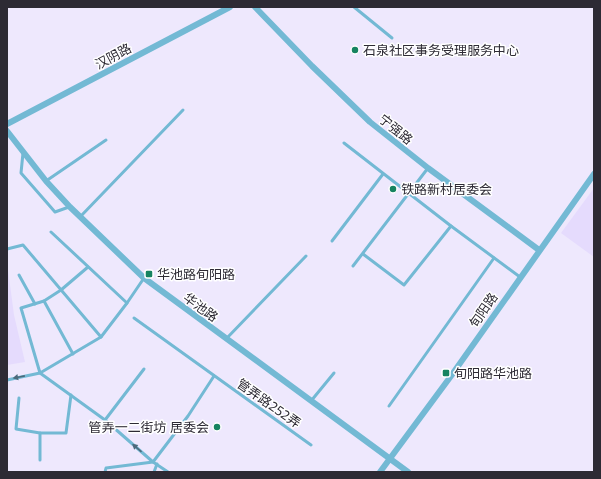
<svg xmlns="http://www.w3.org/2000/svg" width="601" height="479" font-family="'Noto Sans','Noto Sans SC',sans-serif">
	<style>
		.built { fill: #e5dbfd }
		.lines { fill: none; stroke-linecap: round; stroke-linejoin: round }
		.lane { stroke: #73b9d4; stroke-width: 3 }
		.street { stroke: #73b9d4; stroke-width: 6 }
		.oneway { fill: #4c6a7c }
		.poi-dot { fill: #168360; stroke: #fff; stroke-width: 1.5 }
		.labels { text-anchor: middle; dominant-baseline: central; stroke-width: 3; stroke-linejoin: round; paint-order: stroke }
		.poi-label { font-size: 13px; fill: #2d2a34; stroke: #fff; text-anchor: start }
		.street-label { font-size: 13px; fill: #2d2a34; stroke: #fff }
	</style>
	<rect width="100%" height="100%" fill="#eee8fd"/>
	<g class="built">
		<polygon points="594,188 594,257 561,233"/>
		<polygon points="7,262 14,315 25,362 7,365"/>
	</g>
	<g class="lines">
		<g class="lane">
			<polyline points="354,7 392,38"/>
			<polyline points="344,143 451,226 520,277"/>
			<polyline points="23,153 21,173 55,212 69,207"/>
			<polyline points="46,181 106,140"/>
			<polyline points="80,217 183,110"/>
			<polyline points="51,232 127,303"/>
			<polyline points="332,241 383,174"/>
			<polyline points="7,249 23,245 101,337"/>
			<polyline points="363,254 404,285 451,226"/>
			<polyline points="353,266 428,168"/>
			<polyline points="88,267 61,290 44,301 21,308 40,373 101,337 127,303 144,278"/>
			<polyline points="19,275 35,304"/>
			<polyline points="44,301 73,354"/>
			<polyline points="134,318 311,445"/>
			<polyline points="226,339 306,256"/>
			<polyline points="7,380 40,373 105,420 153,462 168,472"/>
			<polyline points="19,398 16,429 40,433"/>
			<polyline points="311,401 334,373"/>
			<polyline points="389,406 494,258"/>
			<polyline points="105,420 144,369"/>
			<polyline points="40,460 40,433 66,433 71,395"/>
			<polyline points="105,472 106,468 153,462 188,416 214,376"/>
			<polyline points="154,472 157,464"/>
		</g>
		<g class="street">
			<polyline points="255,7 312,66 370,122 428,168 539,250"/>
			<polyline points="7,124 230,7"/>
			<polyline points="7,131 46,181 70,207 144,278 408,472"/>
			<polyline points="380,472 451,376 594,174"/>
		</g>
	</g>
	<defs><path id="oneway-solid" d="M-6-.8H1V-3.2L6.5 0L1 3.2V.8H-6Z"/></defs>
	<g class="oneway">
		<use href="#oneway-solid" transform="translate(19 377) rotate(169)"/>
		<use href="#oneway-solid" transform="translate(137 448) rotate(-139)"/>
	</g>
	<g class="poi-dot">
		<circle cx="355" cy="50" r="4"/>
		<circle cx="393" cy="189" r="4"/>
		<rect x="145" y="270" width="8" height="8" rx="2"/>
		<rect x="442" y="369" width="8" height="8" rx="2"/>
		<circle cx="217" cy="427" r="4"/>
	</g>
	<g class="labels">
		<g class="poi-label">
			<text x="363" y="50">石泉社区事务受理服务中心</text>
			<text x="401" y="189">铁路新村居委会</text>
			<text x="157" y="274">华池路旬阳路</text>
			<text x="454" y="373">旬阳路华池路</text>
			<text x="209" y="427" text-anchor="end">管弄一二街坊 居委会</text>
		</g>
		<g class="street-label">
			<text transform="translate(113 56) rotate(-28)">汉阴路</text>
			<text transform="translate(396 129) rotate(39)">宁强路</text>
			<text transform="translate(201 307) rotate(36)">华池路</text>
			<text transform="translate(483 310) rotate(-55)">旬阳路</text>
			<text transform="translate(269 403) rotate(35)">管弄路252弄</text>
		</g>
	</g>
	<rect width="601" height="479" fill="none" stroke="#2d2a34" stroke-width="16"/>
</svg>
